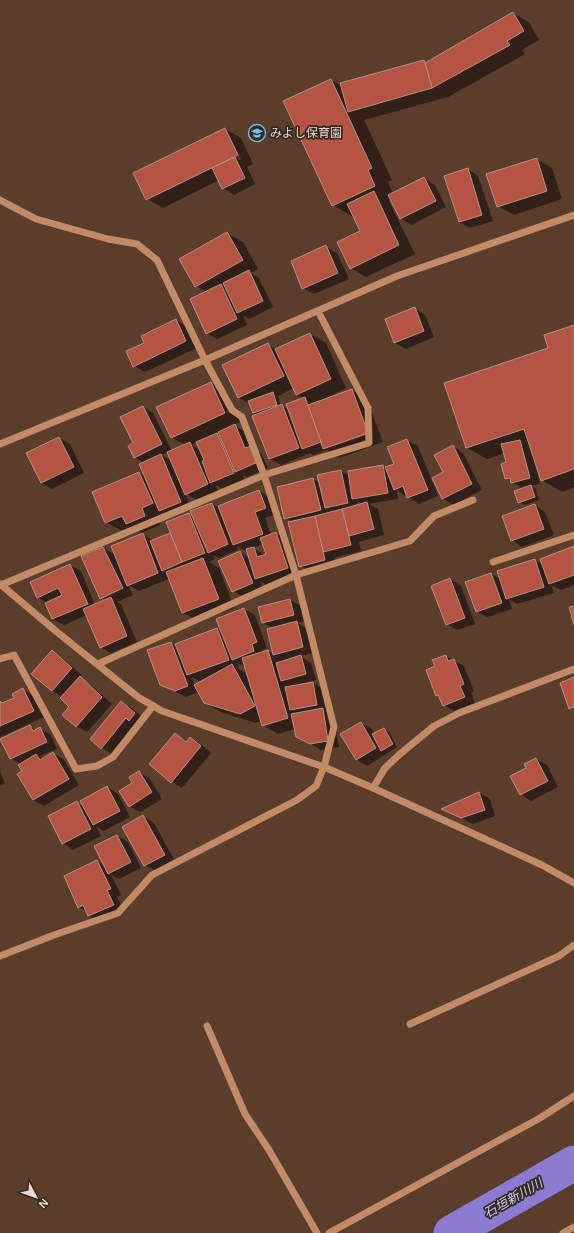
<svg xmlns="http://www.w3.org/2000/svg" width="574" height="1233" font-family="Arial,'Noto Sans JP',sans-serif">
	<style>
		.shadow { fill: #0007; fill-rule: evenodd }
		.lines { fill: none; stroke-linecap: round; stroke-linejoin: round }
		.river { stroke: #8c7bd2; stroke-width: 35 }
		.building { fill: #b45443; stroke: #b88f87 }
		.minor { stroke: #c38a68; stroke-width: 7 }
		.labels { text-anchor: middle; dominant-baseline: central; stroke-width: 3.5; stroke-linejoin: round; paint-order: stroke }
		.poi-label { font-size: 12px; fill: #ead7cd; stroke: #362820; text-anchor: start }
		.water-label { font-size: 13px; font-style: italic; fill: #d1cbf8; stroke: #362820 }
	</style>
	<rect width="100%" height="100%" fill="#5b3d2c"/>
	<g class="shadow">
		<polygon points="513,13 529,22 539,40 522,50 525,54 448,97 364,120 392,180 388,182 393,194 424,179 435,185 446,207 412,225 401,219 391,199 389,201 415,254 366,277 350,268 361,231 353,217 333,205 285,101 331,80 342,86 424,61 427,63"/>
		<path d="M225,129L241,138L253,164L247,167L255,184L234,195L223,188L219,180L163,208L147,199ZM230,141H232L241,159L239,160Z"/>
		<polygon points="537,159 552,168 562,199 514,215 498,206"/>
		<polygon points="468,169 478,176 493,221 470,228 459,222"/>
		<polygon points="227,233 243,242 258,269 251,273 259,278 273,307 249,319 243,315 247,325 217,339 206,333 207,292 196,286"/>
		<polygon points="326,247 337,253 349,279 314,294 303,288"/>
		<polygon points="415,309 425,315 434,337 406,349 395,343 386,320"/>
		<polygon points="176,320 187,327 197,348 145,372 134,366 145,343"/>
		<polygon points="574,326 574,487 562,492 542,480 537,466 536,466 540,484 531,486 536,489 539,500 524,505 519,502 523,489 506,478 507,463 505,453 487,459 467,448 549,348"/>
		<path d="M310,334L326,343L346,388L326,398L327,399L352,390L367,399L383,442L340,458L327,450L313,455L310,453L281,465L270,459L257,415L254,413L250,404L239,398L267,344L277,350ZM294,388L297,395L303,398L288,409L281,405L278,396ZM372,431L373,433L334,446V444Z"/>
		<path d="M211,383L227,392L240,422L234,425L245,432L252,448L261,453L268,468L247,477L243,475L244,479L222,488L216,485L218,491L197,500L185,493L191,508L157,517L160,525L142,533L132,527L122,531L106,522L139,473L145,476L144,463L134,457L135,444L143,407L153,413L172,451L185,445L171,437ZM197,442L200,450L192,445ZM168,452L172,461L161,455Z"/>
		<polygon points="59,438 70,444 84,473 52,489 41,483"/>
		<path d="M407,440L418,446L438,496L419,504L408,497L407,495L405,496L397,490L398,499L369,504L378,509L384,535L359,542L361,551L334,558L336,566L311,572L300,566L293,522L285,518L313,479L320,483L341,471L350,476L383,466L386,468L395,464ZM357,501L363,504L358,506Z"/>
		<polygon points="453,446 463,453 482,490 453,505 443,498 445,473"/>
		<path d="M259,491L269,497L276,514L265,518L271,535L276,533L287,539L298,574L267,585L260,581L263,589L244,597L233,591L239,552L250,558L247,550L245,551L237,546L238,550L219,558L213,555L215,559L209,562L219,568L234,608L198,621L182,612L169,579L139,591L128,585L133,595L117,602L121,604L137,642L111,653L100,647L87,615L64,625L53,619L46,603H47L38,597L70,565L81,571L95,605L106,600L101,598L83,557L103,548L116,555L143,535L154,541L171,534L189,514L194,517L212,504L221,509ZM263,544L267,554L265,555L253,548Z"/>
		<polygon points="535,505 545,512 554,535 522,547 512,540"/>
		<polygon points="574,547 574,585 561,590 551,585 554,593 517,604 509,599 512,609 487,617 476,611 491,574 501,579 535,560 543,565"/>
		<polygon points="450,579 461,586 475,624 457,630 446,624"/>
		<path d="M290,600L301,606L304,621L298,623L307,629L314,653L300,656L311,663L316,680L306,683V684L313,683L324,689L328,711H326L333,715L339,747L321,750L308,742L295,729L278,734L262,725L261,720L256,723L221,712L205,703L199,692L186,697L161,684L171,643L177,646L217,629L222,632L244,609L255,615L267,648L262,650L263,653L268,651L274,655L268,630L273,628L263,623ZM238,663L244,666L245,665L248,674L235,667L239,666ZM192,677L199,681L204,679L205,680L195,686Z"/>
		<polygon points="52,651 62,658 82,675 80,678 90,684 112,704 87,732 76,726 71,707 63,697 52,691"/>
		<polygon points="446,656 464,666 474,691 471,692 475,703 454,711 444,705 440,697 437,695 436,667"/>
		<polygon points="23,690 34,696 44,717 0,737 0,702 4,704 15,699"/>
		<polygon points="121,702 132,708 145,720 112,754 102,748"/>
		<polygon points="361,723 372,729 374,734 384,729 389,732 397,747 367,766 357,760"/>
		<polygon points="30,726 36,730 40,729 51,735 57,749 39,756 44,759 53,753 64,760 79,785 44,806 33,800 21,764 10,758"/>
		<polygon points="175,734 187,742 191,738 201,744 211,753 182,788 172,782"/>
		<polygon points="536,759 547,765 558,787 531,801 521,794 527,768"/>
		<polygon points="0,771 5,784 0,786"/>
		<polygon points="139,772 150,779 162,799 140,812 129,806 133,783"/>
		<polygon points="107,787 118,794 130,817 104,831 96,826 101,836 73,850 63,843 77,803 84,807"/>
		<polygon points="479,793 490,799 495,816 473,824 443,809"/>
		<polygon points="143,816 154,823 175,861 156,871 145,865"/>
		<polygon points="117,836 128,842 141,868 119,879 111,875 121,895 117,897 124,911 99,922 89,916 87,912 79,907 97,861 105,866"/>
	</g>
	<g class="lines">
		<polyline class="river" points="451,1233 574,1163"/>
	</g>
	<g class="building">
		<polygon points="513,12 524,31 507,41 510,45 432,88 425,63"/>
		<polygon points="424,60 432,88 348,112 340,83"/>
		<polygon points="331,79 372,168 368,170 375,186 332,206 283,101"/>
		<polygon points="225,128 238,155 146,200 133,173"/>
		<polygon points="235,157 245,178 222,189 212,168"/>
		<polygon points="537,158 547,191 497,207 486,174"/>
		<polygon points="468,168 482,215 459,222 444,176"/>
		<polygon points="424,177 436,201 400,219 388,195"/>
		<polygon points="374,191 399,245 350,269 337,242 360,231 347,204"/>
		<polygon points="227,232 243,260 195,287 179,259"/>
		<polygon points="326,245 338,273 302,289 291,261"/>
		<polygon points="249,270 263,301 237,313 223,283"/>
		<polygon points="221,284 237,319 206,334 190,299"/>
		<polygon points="415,307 424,331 394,343 385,319"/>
		<polygon points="176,319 186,341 133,367 126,351 144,343 141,336"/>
		<polygon points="574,325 574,469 541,481 524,429 466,448 444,383 548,348 544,335"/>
		<polygon points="310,333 331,379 296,395 275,349"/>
		<polygon points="268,343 284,376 238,398 222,365"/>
		<polygon points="211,382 225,413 171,438 156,407"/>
		<polygon points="352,389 368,433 323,449 308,405"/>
		<polygon points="273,392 277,405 253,413 248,401"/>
		<polygon points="305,397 321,442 302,449 286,404"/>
		<polygon points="282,404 299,448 269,459 252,416"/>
		<polygon points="143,406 162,444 134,458 128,446 133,443 120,417"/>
		<polygon points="235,424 245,448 251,446 258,462 235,472 218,432"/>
		<polygon points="217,433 234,473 210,483 202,461 204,460 196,442"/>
		<polygon points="59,437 74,467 41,483 26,453"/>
		<polygon points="407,439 428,490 407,498 403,486 394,490 385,467 394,464 387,447"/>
		<polygon points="520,440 530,478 511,483 510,478 505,479 501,464 506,462 501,444"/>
		<polygon points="190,442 208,484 185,495 167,452"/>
		<polygon points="453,445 472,484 442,499 432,478 443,472 434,455"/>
		<polygon points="161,454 181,502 159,511 139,464"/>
		<polygon points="383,465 388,493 352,499 348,471"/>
		<polygon points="341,470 348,503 325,508 317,475"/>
		<polygon points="139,472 153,503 142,508 145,516 126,524 122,516 105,523 92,492"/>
		<polygon points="313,478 321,510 284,519 277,487"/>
		<polygon points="531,485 535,497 518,503 514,491"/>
		<polygon points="259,490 266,508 255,512 263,534 233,545 218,506"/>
		<polygon points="367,502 374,529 349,536 342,509"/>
		<polygon points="212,503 228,544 208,553 190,511"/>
		<polygon points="535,504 544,529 511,541 502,516"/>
		<polygon points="342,509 351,545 323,552 315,516"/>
		<polygon points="189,513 205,553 182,562 166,522"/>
		<polygon points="315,516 325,560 299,567 288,522"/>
		<polygon points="276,532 288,568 255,579 246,549 254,547 257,557 266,554 260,538"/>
		<polygon points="143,533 158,573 127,586 111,546"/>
		<polygon points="170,533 182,562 162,571 150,541"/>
		<polygon points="574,546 574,575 549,584 540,559"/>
		<polygon points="103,547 123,588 100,599 81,556"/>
		<polygon points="240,551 253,583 232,592 218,561"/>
		<polygon points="203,558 219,599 182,613 166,572"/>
		<polygon points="535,559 544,587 506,599 497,571"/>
		<polygon points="70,564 88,604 52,619 45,603 62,595 58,588 37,598 30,582"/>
		<polygon points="491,573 502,603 476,612 465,582"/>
		<polygon points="450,578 465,618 446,625 431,586"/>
		<polygon points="111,597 127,636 100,648 83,609"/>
		<polygon points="290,599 294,615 262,623 258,607"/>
		<polygon points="574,606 574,625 569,607"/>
		<polygon points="244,608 257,642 252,644 254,651 232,660 216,619"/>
		<polygon points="297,621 303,647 273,655 267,629"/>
		<polygon points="217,628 229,660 187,675 175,644"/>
		<polygon points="171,642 188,686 175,691 160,685 147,650"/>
		<polygon points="52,650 72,668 52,691 31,674"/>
		<polygon points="268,650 288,718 262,726 242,658"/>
		<polygon points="301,655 306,674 281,681 276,663"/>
		<polygon points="446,655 448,661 454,659 464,684 460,686 465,697 443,706 438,695 436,696 426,670 435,666 432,660"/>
		<polygon points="232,664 255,706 240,714 204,703 194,685"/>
		<polygon points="80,676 102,697 76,727 62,715 69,707 60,698"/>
		<polygon points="574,677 574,707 569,709 560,683"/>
		<polygon points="313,682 317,705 290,710 285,687"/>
		<polygon points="23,688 34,711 0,726 0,701 2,703 14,698 12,694"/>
		<polygon points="121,701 135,713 129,721 126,718 101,749 90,739"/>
		<polygon points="323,708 328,741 310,744 296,737 291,714"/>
		<polygon points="361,722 376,748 356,760 340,734"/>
		<polygon points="30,725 33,731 40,727 47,742 10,759 0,739"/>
		<polygon points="384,728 393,744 381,751 372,734"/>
		<polygon points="175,733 186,742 190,737 201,746 171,783 149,764"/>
		<polygon points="53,752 69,779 33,800 17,774 22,771 18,765 36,754 40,760"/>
		<polygon points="536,758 548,781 520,795 510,776 526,768 524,764"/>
		<polygon points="139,771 152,792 129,807 119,791 132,783 129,777"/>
		<polygon points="107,786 120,811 93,825 80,801"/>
		<polygon points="479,792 485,810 461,818 441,809"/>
		<polygon points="77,801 91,829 62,844 48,816"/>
		<polygon points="143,815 165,855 144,866 122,827"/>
		<polygon points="117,835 131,862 108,874 94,846"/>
		<polygon points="97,860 111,889 107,890 114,905 88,916 83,905 78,908 64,876"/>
	</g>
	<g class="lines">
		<g class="minor">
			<polyline points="0,200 36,219 108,239 137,244 157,260 205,360 232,410 242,417 264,475 296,575 334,727 324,767 316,786 297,800 152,875 118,913 54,935 0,956"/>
			<polyline points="0,444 205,360 397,276 574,215"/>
			<polyline points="493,562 574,535"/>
			<polyline points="0,584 57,632 138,697 162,711 324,767 373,788 542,865 574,883"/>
			<polyline points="1,585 264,475 369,443 368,408 318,311"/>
			<polyline points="0,659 14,655 76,769 97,766 113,757 153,706"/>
			<polyline points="98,664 296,575 410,541 434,516 473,500"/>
			<polyline points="373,788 385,768 400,754 434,726 459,713 574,669"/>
			<polyline points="410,1024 559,956 574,945"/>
			<polyline points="207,1026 245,1114 269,1150 317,1233"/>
			<polyline points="329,1233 540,1118 574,1096"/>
			<polyline points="563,1233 574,1227"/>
		</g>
	</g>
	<defs>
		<g id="school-ring" transform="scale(0.9)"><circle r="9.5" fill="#362820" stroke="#68c4f0" stroke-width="1.5"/><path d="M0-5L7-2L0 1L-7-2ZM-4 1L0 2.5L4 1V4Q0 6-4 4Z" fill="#68c4f0"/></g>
	</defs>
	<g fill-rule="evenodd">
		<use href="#school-ring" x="257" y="133"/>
	</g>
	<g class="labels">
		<g class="poi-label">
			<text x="270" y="133">みよし保育園</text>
		</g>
		<g class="water-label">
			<text transform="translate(513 1198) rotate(-30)">石垣新川川</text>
		</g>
	</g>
	<g transform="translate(36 1197) rotate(131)" stroke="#362820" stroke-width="3" paint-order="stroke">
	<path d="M0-3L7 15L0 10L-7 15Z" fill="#ead7cd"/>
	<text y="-6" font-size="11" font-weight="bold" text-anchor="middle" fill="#ead7cd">N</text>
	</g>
</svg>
